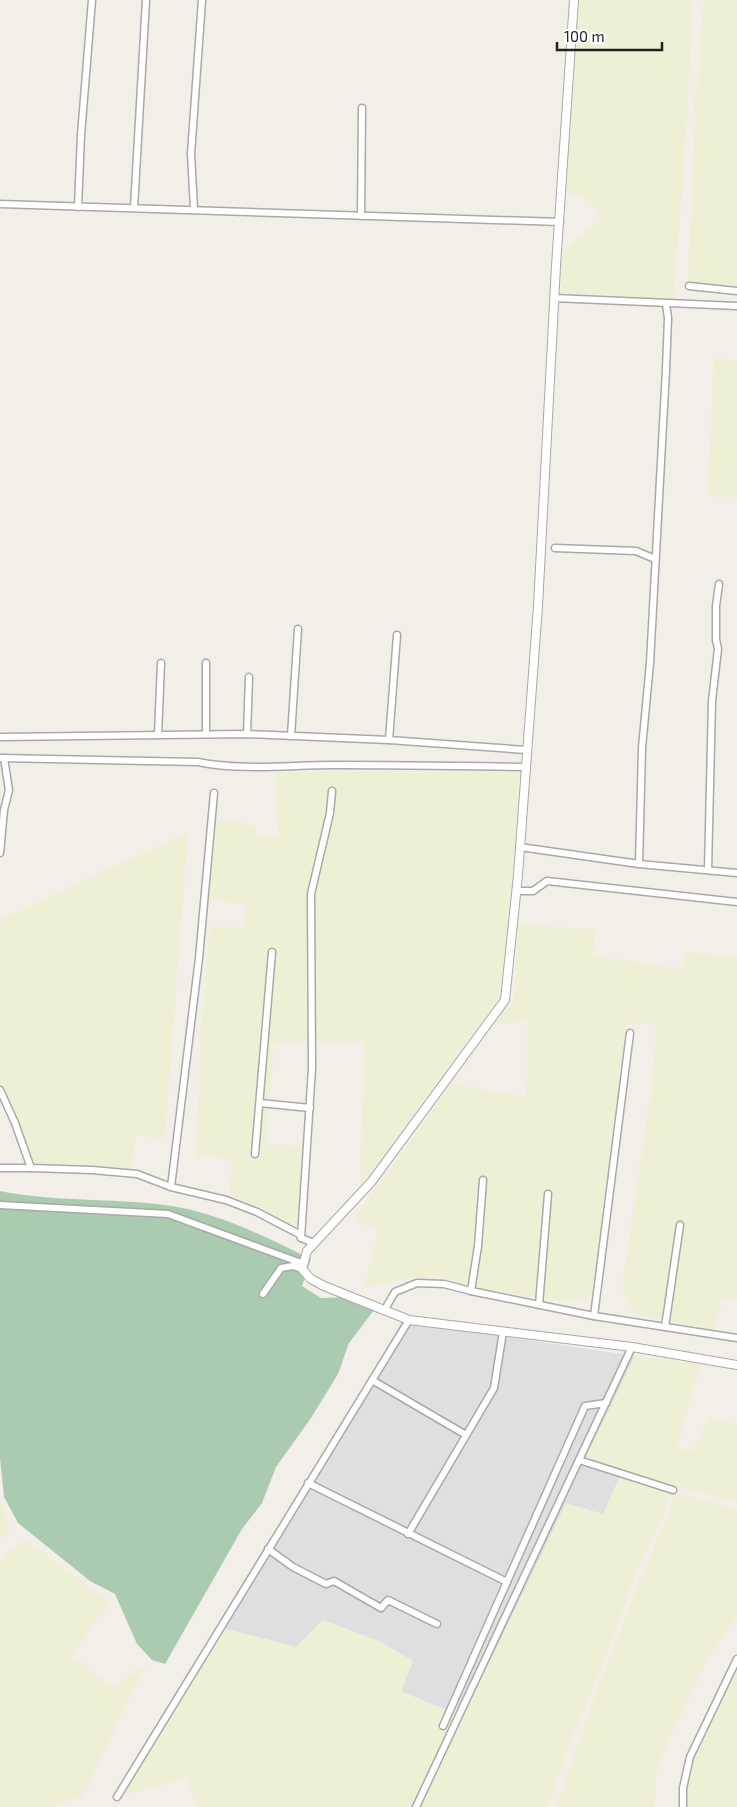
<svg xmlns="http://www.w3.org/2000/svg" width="737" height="1807" font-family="'Exo 2',sans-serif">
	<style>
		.residential { fill: #e0dfdf }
		.farmland { fill: #eef0d5 }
		.cemetery { fill: #aacbaf }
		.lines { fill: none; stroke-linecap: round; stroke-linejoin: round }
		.minor-casing { stroke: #a9a9a9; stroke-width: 9 }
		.tertiary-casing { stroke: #a9a9a9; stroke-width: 10 }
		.minor { stroke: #fff; stroke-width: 6 }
		.tertiary { stroke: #fff; stroke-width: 8 }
	</style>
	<rect width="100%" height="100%" fill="#f2efe9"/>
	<polygon class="residential" points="402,1321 635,1356 585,1461 623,1471 604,1516 567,1504 468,1705 444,1709 400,1691 413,1661 296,1647 225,1629"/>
	<g class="farmland">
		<polygon points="579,0 693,0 684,172 673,300 560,292 563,250 603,218 586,198 566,192 570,65"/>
		<polygon points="703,0 737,0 737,290 688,282 695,115 693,97 698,84"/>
		<polygon points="714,358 737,362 737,498 708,495"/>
		<polygon points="519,771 516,862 505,990 360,1187 364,1042 274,1042 266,1145 307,1146 302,1228 281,1221 257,1206 229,1198 232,1159 196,1156 201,1030 210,926 244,928 246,906 244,904 209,899 215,820 247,823 256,828 256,835 278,837 275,772"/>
		<polygon points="188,832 165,1139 136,1135 132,1168 35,1164 0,1085 0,920"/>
		<polygon points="518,924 595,930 593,956 683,969 684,952 737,957 737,1299 723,1299 713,1332 633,1313 622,1289 653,1076 656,1025 626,1022 592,1295 569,1302 492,1290 441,1278 414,1278 364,1287 379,1228 353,1221 451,1084 526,1097 528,1021 493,1024 514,1000"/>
		<polygon points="635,1356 700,1363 677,1448 692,1452 710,1418 737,1424 737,1502 584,1461"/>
		<polygon points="619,1478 671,1493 661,1523 638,1567 612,1641 569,1745 548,1807 421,1807 566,1503 603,1514"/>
		<polygon points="674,1492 737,1509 737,1616 707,1659 674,1728 656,1771 654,1807 557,1807 600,1681 646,1565 665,1523"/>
		<polygon points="0,1499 11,1528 0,1538"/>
		<polygon points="28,1541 110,1602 71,1656 113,1687 146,1664 83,1796 51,1807 0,1807 0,1562 4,1554"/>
		<polygon points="323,1620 379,1641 413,1661 401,1691 436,1707 444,1709 462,1705 413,1807 197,1807 187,1778 117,1797 225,1629 296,1647"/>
		<polygon points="737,1659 737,1807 684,1807 690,1757"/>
	</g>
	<path class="cemetery" d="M0,1191C54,1202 110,1198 164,1205C216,1211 265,1237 311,1259L302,1286L321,1298L353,1297L377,1306L349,1343L338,1374L311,1418L276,1467L262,1503L242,1529L165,1664L152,1660L137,1644L115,1594L90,1581L18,1523L4,1497L0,1458Z"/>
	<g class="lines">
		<g class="minor-casing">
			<g id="minor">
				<polyline points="0,204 560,222"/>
				<polyline points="78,207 81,135 92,0"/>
				<polyline points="134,208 146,0"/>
				<polyline points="194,209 191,154 202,0"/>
				<polyline points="361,216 362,108"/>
				<polyline points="689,286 737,291"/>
				<polyline points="554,298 737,306"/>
				<polyline points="555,548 636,551 655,559"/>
				<polyline points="206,663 206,734"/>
				<polyline points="247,734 249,677"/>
				<polyline points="158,735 161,663"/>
				<polyline points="291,736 298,629"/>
				<polyline points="0,737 247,734 389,740 526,750"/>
				<polyline points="389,740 397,635"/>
				<path d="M0,758L198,762C243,771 289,765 334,765C398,765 461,766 525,767"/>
				<polyline points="520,847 639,864 737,873"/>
				<polyline points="0,853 4,810 9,790 4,758"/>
				<polyline points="639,864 642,748 650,663 666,370 668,318 666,304"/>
				<polyline points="708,870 712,701 718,649 716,640 716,606 719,584"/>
				<polyline points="517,891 533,891 547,881 737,902"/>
				<polyline points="0,1090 15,1123 31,1168 92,1170 137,1174 171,1187 226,1200 257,1212 299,1234 301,1238 314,1243"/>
				<polyline points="260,1103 310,1108"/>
				<polyline points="255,1154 272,952"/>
				<polyline points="0,1168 31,1168"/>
				<polyline points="171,1187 199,958 214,793"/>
				<polyline points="0,1205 168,1214 304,1264"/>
				<polyline points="301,1238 312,1068 311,894 330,813 332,791"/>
				<polyline points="471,1291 478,1246 483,1180"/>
				<polyline points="263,1294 281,1268 293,1266 302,1269"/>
				<polyline points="539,1305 548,1194"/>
				<polyline points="385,1309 395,1292 417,1283 444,1284 471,1291 594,1316 737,1338"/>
				<polyline points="594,1316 630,1033"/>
				<polyline points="665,1327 680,1225"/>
				<polyline points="372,1380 466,1435"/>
				<polyline points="579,1460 673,1490"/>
				<polyline points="308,1483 507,1582"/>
				<polyline points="408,1534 494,1388 503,1332"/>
				<polyline points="268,1549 293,1567 326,1584 334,1581 381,1608 388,1600 437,1624"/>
				<polyline points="443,1726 585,1406 606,1403"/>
				<polyline points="117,1797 409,1320"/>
				<polyline points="416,1807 632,1347"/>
				<polyline points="683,1807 683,1788 690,1757 737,1659"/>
			</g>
		</g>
		<g class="tertiary-casing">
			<polyline id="tertiary" points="574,0 556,266 538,606 518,875 505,1000 372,1181 307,1251 302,1269 311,1279 324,1286 409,1320 632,1347 737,1365"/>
		</g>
		<use href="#minor" class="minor"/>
		<use href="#tertiary" class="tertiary"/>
	</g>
	<path d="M557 42v8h105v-8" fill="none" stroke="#222222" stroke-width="2.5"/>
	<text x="564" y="42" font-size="15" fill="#222222" stroke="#ffffff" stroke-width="4" paint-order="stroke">100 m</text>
</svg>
